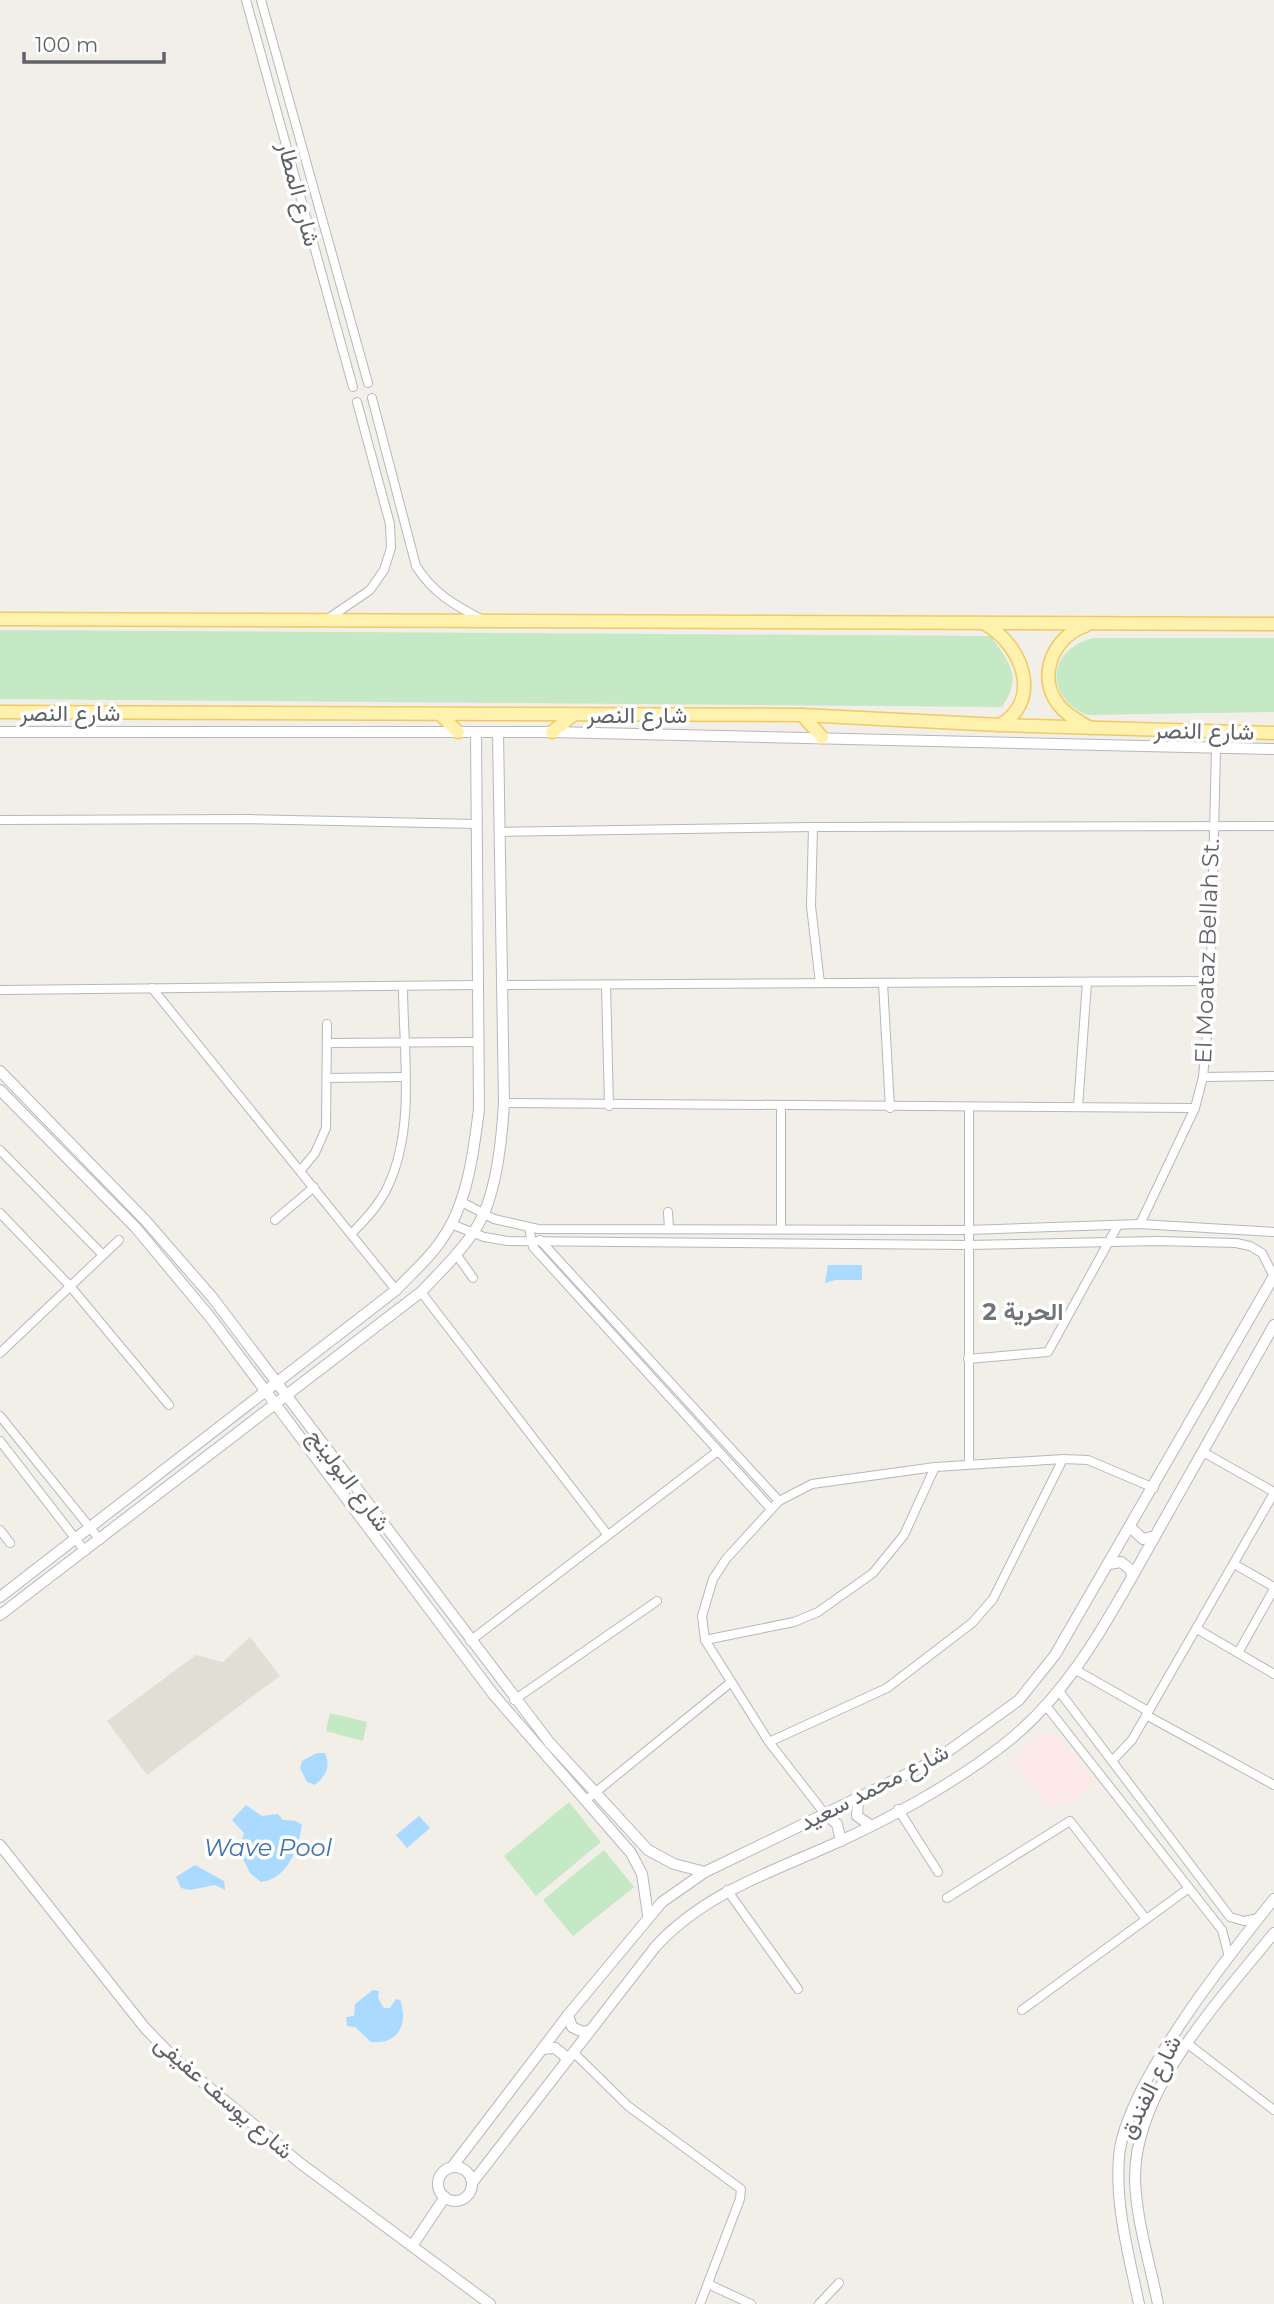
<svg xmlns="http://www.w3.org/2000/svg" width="1274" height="2304" font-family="Montserrat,Vazirmatn,sans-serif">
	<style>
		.education { fill: #e1ded6 }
		.medical { fill: #fce8e6 }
		.green { fill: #c5e8c5 }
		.water { fill: #aadaff }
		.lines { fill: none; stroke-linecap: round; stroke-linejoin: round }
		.minor-casing { stroke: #b5b8bc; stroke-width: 10 }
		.tertiary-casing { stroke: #b5b8bc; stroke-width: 12 }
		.primary-casing { stroke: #f2c960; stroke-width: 15 }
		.minor { stroke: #fff; stroke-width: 8 }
		.tertiary { stroke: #fff; stroke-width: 10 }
		.primary { stroke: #fff2af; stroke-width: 12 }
		.labels { text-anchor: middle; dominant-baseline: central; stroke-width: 7; stroke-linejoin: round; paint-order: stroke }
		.street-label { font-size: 23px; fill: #5f6368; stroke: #fff }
		.neighbourhood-label { font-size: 24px; font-weight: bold; fill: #70757a; stroke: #fff }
		.water-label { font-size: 24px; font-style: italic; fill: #4174aa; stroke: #fff }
	</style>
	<rect width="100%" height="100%" fill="#f1efe8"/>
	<polygon class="education" points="250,1637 280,1676 147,1775 107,1721 196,1655 223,1662"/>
	<polygon class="medical" points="1056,1733 1096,1783 1065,1804 1047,1807 1011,1759 1043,1734"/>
	<g class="green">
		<path d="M0,630L991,636C1009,663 1023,676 1002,707L0,699Z"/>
		<path d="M1093,638H1274V712L1087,715C1044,697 1047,650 1093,638Z"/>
		<polygon points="330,1713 367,1722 363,1741 326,1731"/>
		<polygon points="569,1802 601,1842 536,1896 504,1856"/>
		<polygon points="604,1850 634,1887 573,1936 543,1900"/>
	</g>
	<g class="water">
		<polygon points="828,1265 862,1265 862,1280 835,1280 825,1283"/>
		<path d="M317,1753H325C331,1768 326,1775 315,1785L307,1782L300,1768L302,1761Z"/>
		<path d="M246,1805L262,1816L278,1814L283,1820L296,1821L302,1825C298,1848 288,1879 261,1882L250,1873L239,1851L244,1833L232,1820Z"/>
		<polygon points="419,1816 430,1828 407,1848 396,1835"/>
		<polygon points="195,1865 224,1881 225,1890 215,1885 190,1890 181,1888 176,1877"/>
		<path d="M373,1990L379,1991L378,1998L384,2008H390L396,1999L400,2000C409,2024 398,2045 371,2042L355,2027L347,2026L346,2017L354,2016L355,2004Z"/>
	</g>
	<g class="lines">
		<g class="minor-casing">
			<g id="minor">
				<polyline points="246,0 353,387"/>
				<polyline points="261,0 368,383"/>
				<path d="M372,398L416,566C433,593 454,605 483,620"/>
				<polyline points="329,618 370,590 384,570 391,548 390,524 357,402"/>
				<polyline points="0,820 248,819 477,824"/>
				<polyline points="813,827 811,906 820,983"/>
				<polyline points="500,832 813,827 1274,826"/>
				<polyline points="883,983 890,1108"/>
				<polyline points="501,985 1211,981"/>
				<polyline points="606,985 609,1106"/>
				<polyline points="152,988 396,1290"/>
				<polyline points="0,990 478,985"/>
				<polyline points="327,1043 479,1042"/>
				<polyline points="1203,1077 1274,1076"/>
				<polyline points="327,1078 404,1077"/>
				<polyline points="504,1103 1195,1108"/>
				<polyline points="1078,1107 1087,982"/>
				<polyline points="0,1150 103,1255"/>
				<polyline points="301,1170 315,1153 326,1128 327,1024"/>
				<polyline points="460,1201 494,1219 538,1229 968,1230 1140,1224 1274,1232"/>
				<polyline points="668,1212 669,1229"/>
				<polyline points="0,1213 70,1286 169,1405"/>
				<polyline points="275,1220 314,1187"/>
				<polyline points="451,1224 484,1237 508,1241 968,1245 1158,1241 1236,1243 1250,1246 1262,1253 1274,1277"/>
				<polyline points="1140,1224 1195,1108 1203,1077 1210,1002 1216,749"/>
				<polyline points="529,1228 533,1247 771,1509"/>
				<polyline points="781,1229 781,1106"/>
				<path d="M352,1233C366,1219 380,1204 388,1186C416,1127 403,1050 403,986"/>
				<polyline points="540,1240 779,1501"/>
				<polyline points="456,1254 473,1278"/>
				<polyline points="421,1292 607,1534"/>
				<polyline points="0,1353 119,1240"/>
				<polyline points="968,1359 1048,1352 1118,1225"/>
				<polyline points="0,1416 100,1540"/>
				<polyline points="0,1441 85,1551"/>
				<polyline points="1203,1452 1274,1492"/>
				<polyline points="969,1464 969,1108"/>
				<polyline points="0,1530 10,1543"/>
				<polyline points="1234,1564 1274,1587"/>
				<polyline points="1197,1629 1274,1674"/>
				<polyline points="705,1640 794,1622 818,1612 873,1573 904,1535 935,1467"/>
				<polyline points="470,1641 718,1451"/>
				<polyline points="1238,1653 1274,1589"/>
				<polyline points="1076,1670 1148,1711"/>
				<polyline points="1059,1691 1230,1917 1244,1921 1259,1918"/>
				<polyline points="514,1700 657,1601"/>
				<polyline points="1047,1707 1222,1930 1229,1957"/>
				<polyline points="1146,1715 1274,1785"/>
				<polyline points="769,1742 887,1688 972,1623 993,1599 1063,1459"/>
				<polyline points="1112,1761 1132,1740 1274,1493"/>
				<polyline points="586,1800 730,1683"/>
				<polyline points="898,1809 938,1872"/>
				<polyline points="825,1814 769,1742 705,1640 702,1616 713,1579 726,1559 779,1501 812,1484 935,1467 1063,1459 1088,1460 1154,1488"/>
				<polyline points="727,1890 798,1989"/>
				<polyline points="947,1898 1070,1821 1146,1919"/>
				<polyline points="1022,2010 1189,1888"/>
				<polyline points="1188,2044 1274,2110"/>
				<polyline points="573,2052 628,2106 741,2189 740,2199 700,2304"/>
				<polyline points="708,2284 751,2304"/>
				<polyline points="819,2304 839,2283"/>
			</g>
		</g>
		<g class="tertiary-casing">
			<g id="tertiary">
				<polyline points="0,732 552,732 1274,749"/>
				<polyline points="0,1071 145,1220 212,1297 549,1742 648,1850 674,1864 705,1872"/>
				<polyline points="0,1090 136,1228 210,1317 493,1694 631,1853 642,1874 648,1915"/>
				<polyline points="1130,1527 1143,1539 1155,1536"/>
				<polyline points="1109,1564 1121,1562 1131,1570 1132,1576"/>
				<path d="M0,1597L396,1290C413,1272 433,1255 446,1233C468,1199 474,1149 479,1109L476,732"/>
				<path d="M0,1615L421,1292C441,1271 463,1250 478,1225C496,1195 502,1138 504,1103L498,732"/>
				<polyline points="858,1799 857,1816 870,1825"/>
				<polyline points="825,1814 837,1824 841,1841"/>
				<polyline points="0,1845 145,2028 176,2060 300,2163 490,2304"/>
				<polyline points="568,2015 572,2027 583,2032 588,2031"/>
				<polyline points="542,2049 555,2048 565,2056 566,2062"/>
				<polyline points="452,2167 568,2015 662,1902 705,1872 936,1760 1019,1700 1055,1655 1274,1276"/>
				<circle cx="455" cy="2184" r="17"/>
				<path d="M472,2183L656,1946C706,1892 772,1872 838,1842C891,1818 952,1784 998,1749C1070,1696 1111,1614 1154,1538C1194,1467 1234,1396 1274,1325"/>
				<polyline points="412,2246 445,2197"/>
				<path d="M1139,2304C1129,2256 1115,2206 1119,2157C1124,2087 1229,1955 1274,1899"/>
				<path d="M1158,2304C1150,2264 1136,2219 1135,2179C1134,2089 1221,1999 1274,1933"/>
			</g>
		</g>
		<g class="primary-casing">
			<g id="primary">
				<polyline points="0,619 1274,624"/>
				<path d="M985,624C1021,644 1044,699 1000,725"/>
				<path d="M1085,626C1053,637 1037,676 1058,704C1066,715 1079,721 1090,728"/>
				<polyline points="0,712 802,715 1000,725 1274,733"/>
				<polyline points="440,714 458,732"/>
				<polyline points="802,715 822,737"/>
				<polyline points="552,732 573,715"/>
			</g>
		</g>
		<use href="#minor" class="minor"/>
		<use href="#tertiary" class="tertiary"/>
		<use href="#primary" class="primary"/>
	</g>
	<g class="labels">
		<g class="street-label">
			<text transform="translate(299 194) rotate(75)">شارع المطار</text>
			<text x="70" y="713">شارع النصر</text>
			<text x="637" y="715">شارع النصر</text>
			<text transform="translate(1204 731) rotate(1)">شارع النصر</text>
			<text transform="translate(1207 951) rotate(-88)">El Moataz Bellah St.</text>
			<text transform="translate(349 1480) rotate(53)">شارع البولينج</text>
			<text transform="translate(874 1787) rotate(-27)">شارع محمد سعيد</text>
			<text transform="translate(1150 2087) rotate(-64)">شارع الفندق</text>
			<text transform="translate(224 2097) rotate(41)">شارع يوسف عفيفى</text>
		</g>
		<g class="neighbourhood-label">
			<text x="1023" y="1311">الحرية 2</text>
		</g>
		<g class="water-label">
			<text x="268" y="1847">Wave Pool</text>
		</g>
	</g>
	<path d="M24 52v10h140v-10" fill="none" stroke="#5f6368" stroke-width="3.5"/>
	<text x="35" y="52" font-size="21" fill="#5f6368" stroke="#ffffff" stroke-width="5" paint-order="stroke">100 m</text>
</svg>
